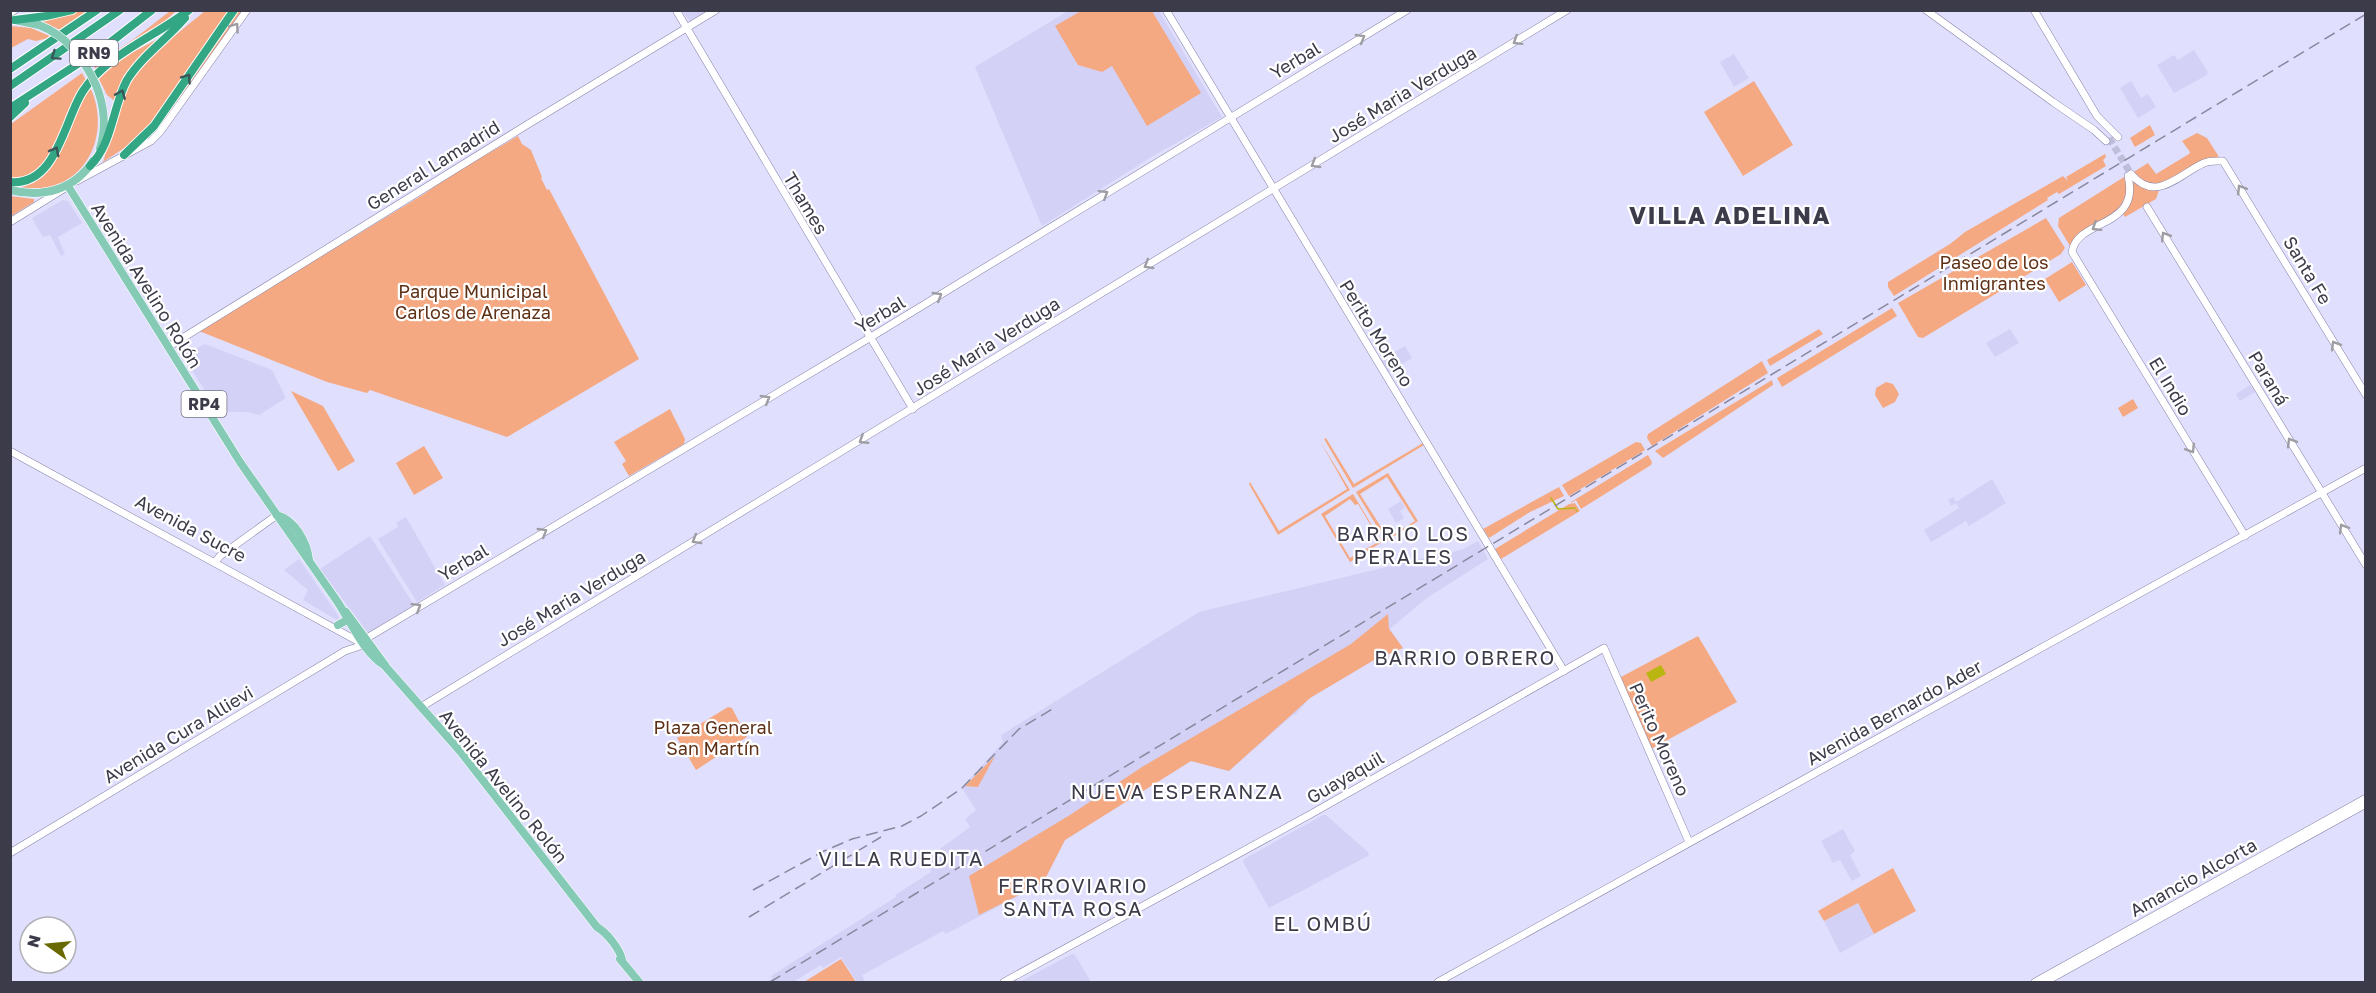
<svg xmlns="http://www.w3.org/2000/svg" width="2376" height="993" font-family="'Golos Text',sans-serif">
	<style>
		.built { fill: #d3d1f6 }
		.green { fill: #f5a982; fill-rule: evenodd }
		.water { fill: #b9b511 }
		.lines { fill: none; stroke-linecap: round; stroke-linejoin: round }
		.stream { stroke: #b9b511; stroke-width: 1.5 }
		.secondary-tunnel { stroke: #bfbeda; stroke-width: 7; stroke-dasharray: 7 3.5; stroke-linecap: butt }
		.secondary-casing { stroke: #8683a7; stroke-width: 8 }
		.primary-casing { stroke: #fff; stroke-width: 9 }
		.highway-casing { stroke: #fff; stroke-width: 10 }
		.secondary { stroke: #fff; stroke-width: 7 }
		.primary { stroke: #85cab5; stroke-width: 8 }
		.highway { stroke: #33a683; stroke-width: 8 }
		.rail { stroke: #89889e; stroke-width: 1.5; stroke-dasharray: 12 6; stroke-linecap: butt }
		.primary-bridge-casing { stroke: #fff; stroke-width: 9; stroke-linecap: butt }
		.primary-bridge { stroke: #85cab5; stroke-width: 8 }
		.oneway { stroke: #9e9da4 }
		.oneway2 { stroke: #3a5658 }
		.labels { text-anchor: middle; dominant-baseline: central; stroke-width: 4.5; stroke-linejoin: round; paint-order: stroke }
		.shield { fill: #fff; stroke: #767680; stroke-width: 1.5 }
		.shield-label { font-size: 16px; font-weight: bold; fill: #3c3b4a }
		.street-label { font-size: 18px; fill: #3c3b4a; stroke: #fff }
		.park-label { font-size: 18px; fill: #5e3117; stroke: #fff }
		.neighbourhood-label { font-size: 20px; letter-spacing: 1.5px; fill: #3c3b4a; stroke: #fff }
		.district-label { font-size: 24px; font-weight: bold; letter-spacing: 1.5px; fill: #3c3b4a; stroke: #fff }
	</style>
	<rect width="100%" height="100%" fill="#e0dffe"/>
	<g class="built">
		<polygon points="682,11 710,11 691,23"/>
		<polygon points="1068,11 1159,11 1222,117 1153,156 1042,226 975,67"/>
		<polygon points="2194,50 2208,72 2207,75 2174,93 2157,65 2174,55 2178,60"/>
		<polygon points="1734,54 1749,78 1734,87 1720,62"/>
		<polygon points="2131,81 2141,98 2148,94 2156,107 2138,118 2120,88"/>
		<polygon points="63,200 68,201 82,223 58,237 65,254 61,256 50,235 43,237 32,218"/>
		<polygon points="2010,329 2019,343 1995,357 1986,343"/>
		<polygon points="205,344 272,370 286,398 259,415 247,412 219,412 182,355"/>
		<polygon points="1405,346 1412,358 1388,373 1380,360"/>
		<polygon points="2250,385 2255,392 2240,401 2236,394"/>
		<polygon points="1992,479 2006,503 1969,526 1966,521 1931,542 1924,530 1959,508 1956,503 1951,506 1948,500 1953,497 1956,502"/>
		<polygon points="1401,501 1405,508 1400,511 1404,518 1396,523 1388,509"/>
		<polygon points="406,517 445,585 417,602 378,539 398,527 396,523"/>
		<polygon points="370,536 414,605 368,633 320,569"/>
		<polygon points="1478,541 1488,559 1424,600 1390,629 1403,648 1374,660 1310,698 1295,715 1294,714 1229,771 1191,761 1065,840 1043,883 946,934 943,931 862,975 865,982 857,982 841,957 823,968 821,965 793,982 766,982 772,979 771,976 896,897 895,895 931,872 925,860 970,827 965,819 976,810 962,788 1003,742 1001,735 1199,612 1424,558 1427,560 1463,549"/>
		<polygon points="299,559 339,617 337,620 303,600 308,590 284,570"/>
		<polygon points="1323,815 1326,815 1369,853 1368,856 1269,908 1243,862 1244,859"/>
		<polygon points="1843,829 1855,851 1850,855 1861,876 1852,881 1840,860 1833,863 1821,841"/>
		<polygon points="1858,903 1874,934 1840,953 1824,921"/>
		<polygon points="1072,954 1075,955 1091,982 1019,982"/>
	</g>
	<g class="green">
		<polygon points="80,11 95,11 64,32 42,21"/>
		<polygon points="170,11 176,11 151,34 96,70 94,66 134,39"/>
		<polygon points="205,11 230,11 153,124 132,143 103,162 118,111 131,80 152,54"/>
		<polygon points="239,11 243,11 157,132 150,137"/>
		<polygon points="1081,11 1152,11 1201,93 1147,126 1112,66 1102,72 1078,65 1055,26"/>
		<polygon points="10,26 31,28 52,37 36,41 28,39 11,48"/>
		<polygon points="156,40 159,41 116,102 107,95 98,77 131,53"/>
		<polygon points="82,73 86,80 45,164 25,179 11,179 11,124"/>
		<polygon points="1754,81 1793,145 1743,176 1704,112"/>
		<path d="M90,87C114,138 81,198 21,187C58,180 62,140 76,111C80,103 85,95 90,87Z"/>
		<polygon points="2150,125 2155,135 2135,147 2130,138"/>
		<polygon points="2197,133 2207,138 2219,157 2158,185 2143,182 2132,173 2148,163 2156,174 2189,154 2190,152 2182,141"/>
		<polygon points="518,136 522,144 531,150 542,177 541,178 547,190 549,189 639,359 507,437 370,390 367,393 327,382 199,331 424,194 451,175"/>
		<polygon points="2105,154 2106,157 2103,160 2106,166 2059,194 2057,192 2047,198 2048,200 1894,296 1888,287 1888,282 1950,244 1965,232 2063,176 2068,181 2066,177"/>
		<path d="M2124,177C2137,208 2096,225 2075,239L2070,246L2058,226L2059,218Z"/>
		<path d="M2130,177L2159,190L2156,199L2125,217L2123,214C2133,202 2136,192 2130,177Z"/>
		<polygon points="10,196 34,199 34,202 11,216"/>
		<polygon points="2046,218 2065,248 2061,254 1923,338 1918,337 1898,303"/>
		<polygon points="2072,262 2086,285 2059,302 2045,279"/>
		<polygon points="1892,308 1897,316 1782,387 1777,378"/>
		<polygon points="1819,329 1823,334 1770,366 1767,360"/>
		<polygon points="1762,361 1768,373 1652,446 1647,438 1648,434"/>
		<polygon points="1772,380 1773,385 1663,458 1655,451"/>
		<polygon points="1886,382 1893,384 1899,394 1895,402 1883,408 1875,395 1876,388"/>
		<polygon points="291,391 323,406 355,461 338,471"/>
		<polygon points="2133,399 2138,408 2123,417 2118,408"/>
		<polygon points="670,409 685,439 684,444 629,476 622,464 626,461 614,442"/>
		<polygon points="1326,438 1354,484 1423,443 1424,445 1353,488 1324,439"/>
		<polygon points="1320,441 1350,490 1278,535 1249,484 1250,482 1279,531 1347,489"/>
		<polygon points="1636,442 1641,443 1645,450 1569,496 1562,485"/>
		<polygon points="424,446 443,478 414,495 396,463"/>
		<polygon points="1648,455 1652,462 1651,465 1581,509 1576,500 1571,503 1571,502"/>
		<path d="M1388,473L1418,521L1386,541L1356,492ZM1387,477L1415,521L1388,538L1360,494Z"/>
		<polygon points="1559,487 1564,496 1530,512 1489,538 1483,529"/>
		<path d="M1353,494L1382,542L1350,562L1321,514ZM1350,499L1355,505L1358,504L1380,541L1350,558L1325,516Z"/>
		<polygon points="1575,503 1580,511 1501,559 1495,549 1569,504"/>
		<polygon points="1388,614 1389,629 1403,648 1374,660 1310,698 1229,771 1191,761 1065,840 1043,883 979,915 969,876 1070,815 1142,767 1351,644"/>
		<polygon points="1698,636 1737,702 1651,749 1621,677"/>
		<polygon points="728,707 732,708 747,737 696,770 677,738"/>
		<polygon points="995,756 978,787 965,786"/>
		<polygon points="1893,868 1916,911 1874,934 1858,903 1824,921 1818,911"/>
		<polygon points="841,959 856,982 804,982"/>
	</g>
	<polygon class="water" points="1661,665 1666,674 1651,682 1646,673"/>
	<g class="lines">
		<g class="stream">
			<polyline points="1551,498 1558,509 1575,508"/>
			<polyline points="1576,510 1577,511"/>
		</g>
		<polyline class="secondary-tunnel" points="2109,138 2131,174"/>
		<g class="secondary-casing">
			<g id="secondary">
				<polyline points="676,10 913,409"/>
				<polyline points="1166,10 1564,671"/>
				<polyline points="1926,10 2053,102 2094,130 2106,141"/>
				<polyline points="2034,10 2097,116 2118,137"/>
				<polyline points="10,13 15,10"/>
				<path d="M2131,174C2156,204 2179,174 2204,163C2210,160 2217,161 2223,161L2366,395"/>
				<path d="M2128,176C2141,229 2077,218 2072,252L2245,536"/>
				<polyline points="77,181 151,141 160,132 247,10"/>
				<polyline points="2147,207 2366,565"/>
				<polyline points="10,222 65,188"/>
				<polyline points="168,347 525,126 716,10"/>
				<polyline points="10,451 361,643"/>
				<polyline points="215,562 220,556 277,515"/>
				<polyline points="367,638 871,337 1407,10"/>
				<polyline points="421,707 1567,10"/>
				<polyline points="10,853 345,651 363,645"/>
				<polyline points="1004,982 1311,814 1604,648 1689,842"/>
				<polyline points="1438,982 2366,468"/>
				<polyline points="2035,982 2366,798"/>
				<polyline points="2045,982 2366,804"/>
			</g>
		</g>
		<g class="primary-casing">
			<g id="primary">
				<polyline points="10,19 39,25"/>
				<path d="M96,85C104,105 107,126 100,148"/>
				<path d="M68,186L240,462L337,601C351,622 363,652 385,666L460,751L597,927C607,933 620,949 622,960"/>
				<path d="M10,190C43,198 74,190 93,161"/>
				<path d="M277,515C295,520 307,542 309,560"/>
				<polyline points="346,612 385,665"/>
				<polyline points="338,625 347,620"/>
				<polyline points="620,959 639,982"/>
			</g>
		</g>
		<g class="highway-casing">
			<g id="highway">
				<polyline points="15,20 46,16 72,10"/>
				<polyline points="10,69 97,10"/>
				<polyline points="10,86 120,10"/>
				<polyline points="10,108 107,45 152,10"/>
				<polyline points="10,117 25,103"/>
				<polyline points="124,155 154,126 234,10"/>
				<path d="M90,166C113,143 112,108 127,80C142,56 167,39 185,18"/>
				<path d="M10,182C57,186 64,120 83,91C107,54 155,37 189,10"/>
			</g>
		</g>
		<use href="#secondary" class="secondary"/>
		<use href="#primary" class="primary"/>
		<use href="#highway" class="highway"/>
		<g class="rail">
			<polyline points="753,890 824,851 852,839 902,826 921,816 961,789 1019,729 1054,708"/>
			<polyline points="749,917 881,837"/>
			<polyline points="770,982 2366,14"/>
		</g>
		<g class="primary-bridge-casing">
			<path id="primary-bridge" d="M39,25C67,36 83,57 96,85"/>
		</g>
		<use href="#primary-bridge" class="primary-bridge"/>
	</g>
	<defs><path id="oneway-chevron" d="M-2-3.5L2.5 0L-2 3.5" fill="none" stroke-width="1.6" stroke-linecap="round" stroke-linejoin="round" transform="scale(1.5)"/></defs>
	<g class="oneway">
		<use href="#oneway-chevron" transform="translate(235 27) rotate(-55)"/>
		<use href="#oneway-chevron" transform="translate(1361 38) rotate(-30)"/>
		<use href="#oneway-chevron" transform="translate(1517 41) rotate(148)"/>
		<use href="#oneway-chevron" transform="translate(1315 164) rotate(149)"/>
		<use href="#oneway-chevron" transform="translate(2241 189) rotate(-122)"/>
		<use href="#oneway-chevron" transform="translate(1104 194) rotate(-32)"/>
		<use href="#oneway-chevron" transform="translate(2096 227) rotate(148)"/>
		<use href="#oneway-chevron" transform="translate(2165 236) rotate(-122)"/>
		<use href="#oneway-chevron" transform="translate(1148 265) rotate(149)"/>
		<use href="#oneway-chevron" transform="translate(938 296) rotate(-31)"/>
		<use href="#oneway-chevron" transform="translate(2335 345) rotate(-121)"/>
		<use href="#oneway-chevron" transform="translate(766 399) rotate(-31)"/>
		<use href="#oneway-chevron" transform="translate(863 440) rotate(148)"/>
		<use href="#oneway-chevron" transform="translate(2291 442) rotate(-121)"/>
		<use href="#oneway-chevron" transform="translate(2191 449) rotate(58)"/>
		<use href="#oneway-chevron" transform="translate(2343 528) rotate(-121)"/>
		<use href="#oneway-chevron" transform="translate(543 532) rotate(-31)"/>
		<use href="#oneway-chevron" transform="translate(696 540) rotate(149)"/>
		<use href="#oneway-chevron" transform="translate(417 607) rotate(-32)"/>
	</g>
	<g class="oneway2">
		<use href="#oneway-chevron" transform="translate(55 56) rotate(146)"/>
		<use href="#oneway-chevron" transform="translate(187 78) rotate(-55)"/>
		<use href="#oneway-chevron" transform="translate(121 94) rotate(-67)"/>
		<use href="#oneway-chevron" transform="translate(55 151) rotate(-62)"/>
	</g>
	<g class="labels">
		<g class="shield">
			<rect x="70" y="40" width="48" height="26" rx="4.5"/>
			<rect x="181.5" y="391" width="45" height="26" rx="4.5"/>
		</g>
		<g class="shield-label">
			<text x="94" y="53">RN9</text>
			<text x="204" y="404">RP4</text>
		</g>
		<g class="street-label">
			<text transform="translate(1295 60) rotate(-31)">Yerbal</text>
			<text transform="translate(1402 94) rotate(-31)">José Maria Verduga</text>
			<text transform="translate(433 165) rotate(-32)">General Lamadrid</text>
			<text transform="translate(806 203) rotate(59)">Thames</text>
			<text transform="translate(2308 270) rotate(59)">Santa Fe</text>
			<text transform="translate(147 285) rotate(58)">Avenida Avelino Rolón</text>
			<text transform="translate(880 314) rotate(-31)">Yerbal</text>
			<text transform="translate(1377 333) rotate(58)">Perito Moreno</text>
			<text transform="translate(986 346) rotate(-32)">José Maria Verduga</text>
			<text transform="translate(2269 378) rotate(59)">Paraná</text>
			<text transform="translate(2171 386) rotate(59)">El Indio</text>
			<text transform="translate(191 528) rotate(28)">Avenida Sucre</text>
			<text transform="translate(463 562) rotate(-31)">Yerbal</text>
			<text transform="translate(571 598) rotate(-31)">José Maria Verduga</text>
			<text transform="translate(1894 712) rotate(-29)">Avenida Bernardo Ader</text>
			<text transform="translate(178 734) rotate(-31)">Avenida Cura Allievi</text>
			<text transform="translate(1660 739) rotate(66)">Perito Moreno</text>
			<text transform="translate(1345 777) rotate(-30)">Guayaquil</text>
			<text transform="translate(504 786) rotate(51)">Avenida Avelino Rolón</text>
			<text transform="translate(2193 877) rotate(-29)">Amancio Alcorta</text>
		</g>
		<g class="park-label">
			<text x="1994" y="262">Paseo de los<tspan x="1994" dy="21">Inmigrantes</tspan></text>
			<text x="473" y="291">Parque Municipal<tspan x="473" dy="21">Carlos de Arenaza</tspan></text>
			<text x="713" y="727">Plaza General<tspan x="713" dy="21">San Martín</tspan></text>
		</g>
		<g class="neighbourhood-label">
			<text x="1403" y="533">BARRIO LOS<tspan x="1403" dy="23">PERALES</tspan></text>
			<text x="1465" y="657">BARRIO OBRERO</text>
			<text x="1177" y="791">NUEVA ESPERANZA</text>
			<text x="901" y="858">VILLA RUEDITA</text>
			<text x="1073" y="885">FERROVIARIO<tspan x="1073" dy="23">SANTA ROSA</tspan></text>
			<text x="1323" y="923">EL OMBÚ</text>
		</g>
		<g class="district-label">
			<text x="1730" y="214">VILLA ADELINA</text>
		</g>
	</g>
	<rect width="2376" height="993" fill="none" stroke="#3c3b4a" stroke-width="24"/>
	<g transform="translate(48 945) rotate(285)"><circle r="28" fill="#ffffff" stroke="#b1b1b7" stroke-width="1.5"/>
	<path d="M0-4.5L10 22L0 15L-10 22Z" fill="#6a6801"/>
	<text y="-9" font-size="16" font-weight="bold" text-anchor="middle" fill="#3c3b4a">N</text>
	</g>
</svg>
